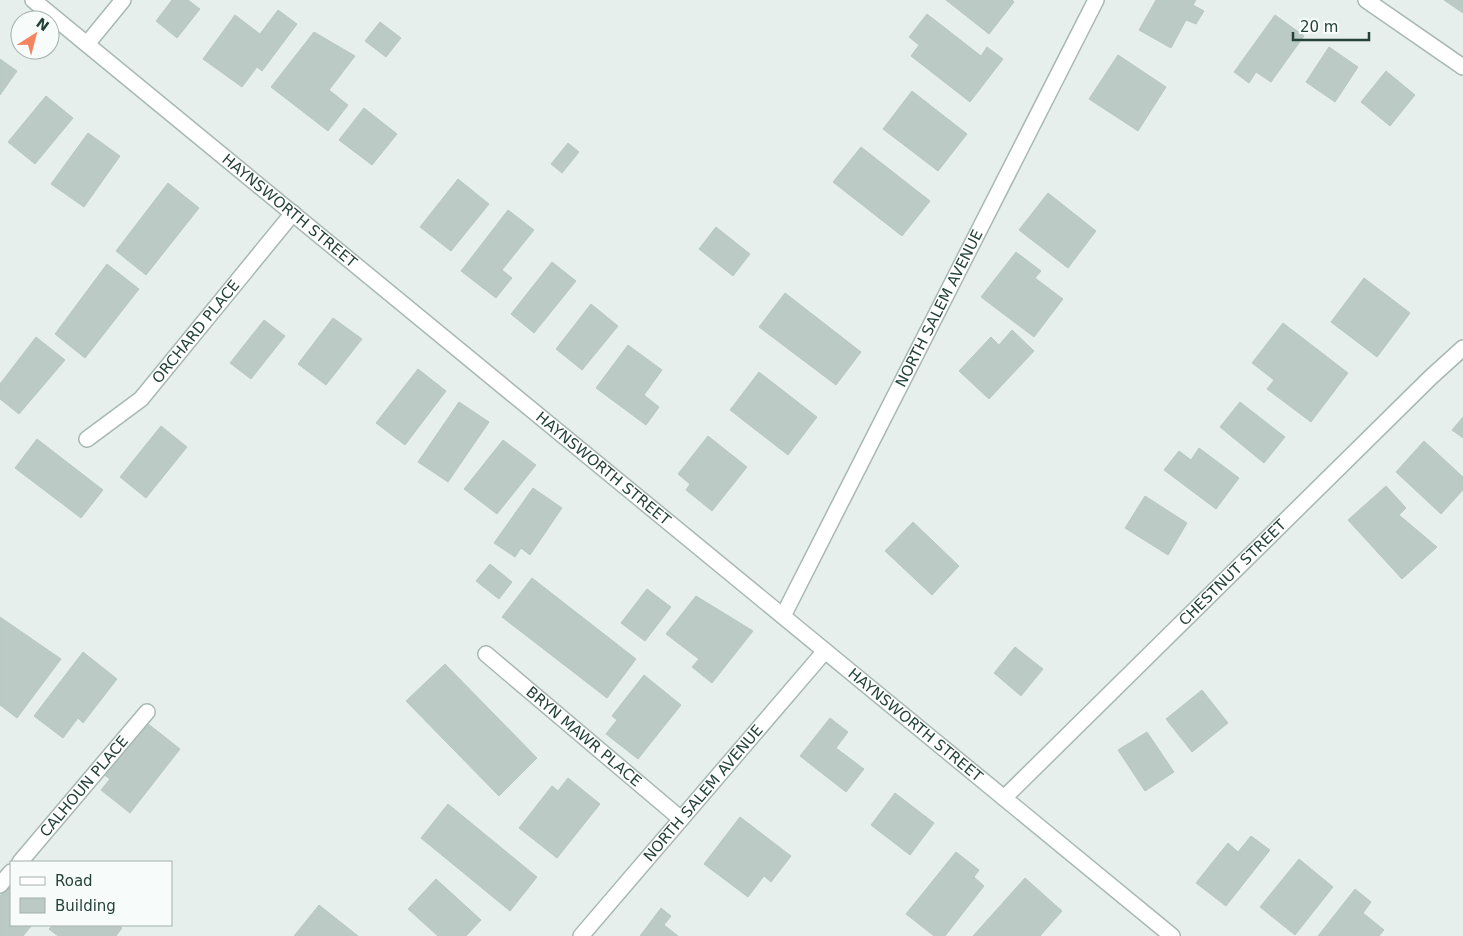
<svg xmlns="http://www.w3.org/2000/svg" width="1463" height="936" font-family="'DejaVu Sans',sans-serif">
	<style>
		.building { fill: #bbcac4; stroke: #b8c9c2 }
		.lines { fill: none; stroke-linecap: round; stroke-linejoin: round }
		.minor-casing { stroke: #a8b8b2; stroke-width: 18 }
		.minor { stroke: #fff; stroke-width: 15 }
		.labels { text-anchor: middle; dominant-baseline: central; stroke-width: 4; stroke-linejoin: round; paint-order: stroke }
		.street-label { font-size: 15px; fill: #24423a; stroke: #f7fbf9 }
	</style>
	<rect width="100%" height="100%" fill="#e6efeb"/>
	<g class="building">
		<polygon points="172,0 188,0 200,9 177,38 156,21"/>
		<polygon points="946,0 1012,0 1014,2 989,34"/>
		<polygon points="1156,0 1196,0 1193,5 1204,11 1196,24 1186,20 1171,48 1139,30"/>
		<polygon points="1444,0 1463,0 1463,13"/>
		<polygon points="278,10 297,24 262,71 257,67 242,87 203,59 235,15 260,34"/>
		<polygon points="927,14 981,56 987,47 1003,59 970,102 911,56 919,45 909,37"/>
		<polygon points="1275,15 1304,36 1271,82 1256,72 1249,83 1234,72"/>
		<polygon points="380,22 401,38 386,57 365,41"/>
		<polygon points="314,32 355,56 329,90 348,105 328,131 271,87"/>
		<polygon points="1329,47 1358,67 1335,102 1306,82"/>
		<polygon points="1118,55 1166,87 1138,131 1089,99"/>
		<polygon points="0,59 17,71 0,95"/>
		<polygon points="1386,71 1415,95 1390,126 1361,102"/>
		<polygon points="912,91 967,134 938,171 883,129"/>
		<polygon points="46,96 73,118 35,164 8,142"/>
		<polygon points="364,108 397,134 372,165 339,140"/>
		<polygon points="88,133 120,156 84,207 51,184"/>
		<polygon points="568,143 579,152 562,173 551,164"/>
		<polygon points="861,147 930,201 902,236 833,182"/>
		<polygon points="458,179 489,204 451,251 420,227"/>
		<polygon points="168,183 199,208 146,275 116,251"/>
		<polygon points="1048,193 1096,231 1068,268 1019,230"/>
		<polygon points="508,210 534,230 502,270 512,278 496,298 461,271"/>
		<polygon points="716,227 750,254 733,276 699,249"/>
		<polygon points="1016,252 1041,271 1035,278 1063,299 1034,337 981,297"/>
		<polygon points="552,262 576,281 534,333 511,314"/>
		<polygon points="107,264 139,289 85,358 55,334"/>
		<polygon points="1364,278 1410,313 1377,357 1331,322"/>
		<polygon points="785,293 861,352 836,385 759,327"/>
		<polygon points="591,304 618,326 582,370 556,349"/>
		<polygon points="333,318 362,339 326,385 298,364"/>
		<polygon points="264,320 285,336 251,379 230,363"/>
		<polygon points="1283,323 1348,373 1311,422 1267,389 1274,380 1252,363"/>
		<polygon points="1012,330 1034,351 989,399 959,371 991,337 999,345"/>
		<polygon points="36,337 65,360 19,414 0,399 0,384"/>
		<polygon points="628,345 662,370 644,395 659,407 646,425 596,388"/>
		<polygon points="418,369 446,391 405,445 376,423"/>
		<polygon points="759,372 817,417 788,455 730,410"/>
		<polygon points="459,402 489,422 448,482 418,462"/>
		<polygon points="1240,402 1285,437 1264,463 1220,427"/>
		<polygon points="1463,417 1463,438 1452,430"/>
		<polygon points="161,426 187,447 146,498 120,477"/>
		<polygon points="708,436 747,467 712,511 686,490 690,484 678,474"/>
		<polygon points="37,439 103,490 81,518 15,468"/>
		<polygon points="503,440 536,465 497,514 464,489"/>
		<polygon points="1424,441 1463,477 1463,490 1441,514 1396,472"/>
		<polygon points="1199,448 1239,478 1216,509 1164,470 1179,451 1191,460"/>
		<polygon points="1386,486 1406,508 1399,515 1437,547 1402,579 1348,520"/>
		<polygon points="533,488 562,508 530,555 521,548 515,557 494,543"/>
		<polygon points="1145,496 1187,523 1168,555 1125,528"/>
		<polygon points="913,522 959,566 932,595 885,551"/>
		<polygon points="490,564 512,582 499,599 476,581"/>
		<polygon points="532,578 636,659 607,698 502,617"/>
		<polygon points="647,589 671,607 645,641 621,623"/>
		<polygon points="696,596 753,631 712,683 692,667 699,659 666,634"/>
		<polygon points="0,617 61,659 17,718 0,705"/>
		<polygon points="1015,647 1043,669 1021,696 994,673"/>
		<polygon points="83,652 117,679 83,723 78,718 63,738 34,716"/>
		<polygon points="445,664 537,758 499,796 406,701"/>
		<polygon points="644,675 681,705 638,759 606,734 617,720 612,716"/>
		<polygon points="1202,690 1228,723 1192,752 1166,719"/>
		<polygon points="830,718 848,732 836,748 864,769 846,792 800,756"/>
		<polygon points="142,719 180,749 130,813 101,790 110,779 100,772"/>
		<polygon points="1147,732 1174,772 1145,791 1118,750"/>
		<polygon points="568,778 600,804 557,858 519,828 552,786 558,791"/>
		<polygon points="895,793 934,823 910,855 871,825"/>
		<polygon points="448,804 537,877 510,911 421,838"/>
		<polygon points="740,817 791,856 771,882 764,876 748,897 704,864"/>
		<polygon points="1251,836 1270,850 1226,906 1196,883 1228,843 1238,852"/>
		<polygon points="956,852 979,870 974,877 984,886 945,936 934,936 906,914"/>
		<polygon points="1299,859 1333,887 1295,935 1260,907"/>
		<polygon points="1025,878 1062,911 1040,936 973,936"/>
		<polygon points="436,879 481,920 466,936 438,936 408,909"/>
		<polygon points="11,882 11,925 32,925 23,936 0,936 0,896"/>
		<polygon points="1355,889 1371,902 1363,913 1384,930 1379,936 1318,936"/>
		<polygon points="319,905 358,936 294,936"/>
		<polygon points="661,908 671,916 664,925 678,936 640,936"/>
		<polygon points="53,925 118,925 122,928 116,936 58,936 49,929"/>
	</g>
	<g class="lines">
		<g class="minor-casing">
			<g id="minor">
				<path id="s1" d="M33,0L1172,936"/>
				<polyline points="1366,0 1463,67"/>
				<polyline points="87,44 123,0"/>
				<path id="s2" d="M87,439L141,399L293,213"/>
				<path id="s3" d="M783,616L1096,0"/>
				<path id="s4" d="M486,654L681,819"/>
				<path id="s5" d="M1004,798L1431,377L1463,348"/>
				<path id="s6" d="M20,862L147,712"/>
				<polyline points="0,885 11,872"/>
				<path id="s7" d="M581,936L825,651"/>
			</g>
		</g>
		<use href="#minor" class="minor"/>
	</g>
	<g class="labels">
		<g class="street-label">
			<text stroke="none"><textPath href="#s1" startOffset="332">HAYNSWORTH STREET</textPath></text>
			<text stroke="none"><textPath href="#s3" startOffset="345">NORTH SALEM AVENUE</textPath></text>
			<text stroke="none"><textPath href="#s2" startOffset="154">ORCHARD PLACE</textPath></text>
			<text stroke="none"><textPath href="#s1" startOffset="738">HAYNSWORTH STREET</textPath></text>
			<text stroke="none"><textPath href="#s5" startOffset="321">CHESTNUT STREET</textPath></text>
			<text stroke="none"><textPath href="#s1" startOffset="1142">HAYNSWORTH STREET</textPath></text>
			<text stroke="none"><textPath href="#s4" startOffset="128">BRYN MAWR PLACE</textPath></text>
			<text stroke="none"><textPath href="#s6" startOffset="99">CALHOUN PLACE</textPath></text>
			<text stroke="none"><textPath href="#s7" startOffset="188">NORTH SALEM AVENUE</textPath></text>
		</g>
	</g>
	<rect x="10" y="861" width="162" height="65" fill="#f7fbf9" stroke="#a3b1ad"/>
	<rect x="20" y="877" width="25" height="8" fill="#ffffff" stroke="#a3b1ad"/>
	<text x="55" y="886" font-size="15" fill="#24423a">Road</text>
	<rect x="20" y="898" width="25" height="15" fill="#bbcac4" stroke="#a3b1ad"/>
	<text x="55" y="911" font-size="15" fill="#24423a">Building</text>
	<g transform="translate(35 35) rotate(36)"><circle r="24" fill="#f7fbf9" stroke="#a3b1ad"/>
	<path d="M0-4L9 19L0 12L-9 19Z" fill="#f4845f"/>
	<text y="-8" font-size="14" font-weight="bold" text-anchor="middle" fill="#24423a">N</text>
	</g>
	<path d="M1293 32v8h76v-8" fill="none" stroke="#24423a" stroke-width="2.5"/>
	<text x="1300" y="32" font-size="15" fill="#24423a" stroke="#f7fbf9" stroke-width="4" paint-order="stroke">20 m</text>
</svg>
